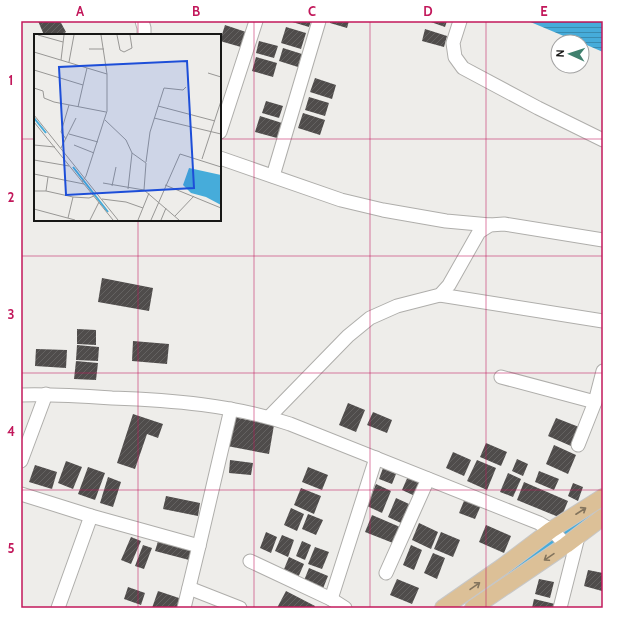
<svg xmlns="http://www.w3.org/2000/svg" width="624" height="629" font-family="Cabin,sans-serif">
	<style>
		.water { fill: url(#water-rules) }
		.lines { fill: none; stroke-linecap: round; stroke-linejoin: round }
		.canal { stroke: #46acda; stroke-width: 13 }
		.building { fill: url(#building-hatch) }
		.minor-casing { stroke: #afaeab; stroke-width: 15 }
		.major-casing { stroke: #c7c7c7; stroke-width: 18 }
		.minor { stroke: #fff; stroke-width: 13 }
		.major { stroke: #dcc097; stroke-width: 16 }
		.oneway { stroke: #83745d }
		.grid { fill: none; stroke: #c2185b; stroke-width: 1; stroke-opacity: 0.55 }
		.inset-river { fill: none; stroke: #46acda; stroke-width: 2 }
		.inset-road { fill: none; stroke: #989795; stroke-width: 1 }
		.view { fill: #1d4ed8; fill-opacity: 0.15; stroke: #1d4ed8; stroke-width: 2 }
		.inset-edge { fill: none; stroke: #171716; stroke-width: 2 }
		.neatline { fill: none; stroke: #c2185b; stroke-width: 1.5 }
		.grid-label { font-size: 13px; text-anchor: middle; font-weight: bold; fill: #c2185b }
	</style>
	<defs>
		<pattern id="water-rules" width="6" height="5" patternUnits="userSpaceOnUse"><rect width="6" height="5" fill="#46acda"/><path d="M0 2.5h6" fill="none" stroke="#398bb0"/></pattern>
		<pattern id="building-hatch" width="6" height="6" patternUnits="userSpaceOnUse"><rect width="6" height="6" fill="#4f4c4b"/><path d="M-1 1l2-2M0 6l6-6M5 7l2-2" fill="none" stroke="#646261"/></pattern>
	</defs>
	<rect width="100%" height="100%" fill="#eeedea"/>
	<polygon class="water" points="528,21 603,21 603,52 582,43 582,42 578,42"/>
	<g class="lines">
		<polyline class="canal" points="493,583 553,542 601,507"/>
	</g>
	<g class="building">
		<polygon points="38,21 60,21 66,32 61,35 44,35"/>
		<polygon points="289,21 311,21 309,27"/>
		<polygon points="330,21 349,21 347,28 330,23"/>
		<polygon points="428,21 447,21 445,27"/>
		<polygon points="225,25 246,32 241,47 220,41"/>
		<polygon points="286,27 306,33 301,49 281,43"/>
		<polygon points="425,29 447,36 444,47 422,41"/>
		<polygon points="259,41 278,46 274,58 256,53"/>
		<polygon points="283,48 302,54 298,67 279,61"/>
		<polygon points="256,57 277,63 273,77 252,71"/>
		<polygon points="315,78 336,85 332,99 310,92"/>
		<polygon points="309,97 329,103 325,116 305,110"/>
		<polygon points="266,101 283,106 279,118 262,113"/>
		<polygon points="303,113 325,120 320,135 298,128"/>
		<polygon points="260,116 282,123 277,138 255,132"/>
		<polygon points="102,278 153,288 149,311 98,302"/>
		<polygon points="77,329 96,330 96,345 77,344"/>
		<polygon points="133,341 169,344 167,364 132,361"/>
		<polygon points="77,345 99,347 98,361 76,360"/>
		<polygon points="36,349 67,350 66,368 35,366"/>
		<polygon points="76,361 98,363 96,380 74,379"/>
		<polygon points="348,403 365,410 356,432 339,425"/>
		<polygon points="373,412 392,420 387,433 367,425"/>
		<polygon points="133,414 163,424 158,438 147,434 135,469 117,463"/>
		<polygon points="233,417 274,425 269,454 227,446"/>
		<polygon points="556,418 579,427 571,446 548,436"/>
		<polygon points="486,443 507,452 501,466 480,457"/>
		<polygon points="554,445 576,455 568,474 546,464"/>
		<polygon points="453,452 471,460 464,476 446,468"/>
		<polygon points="517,459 528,464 523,476 512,471"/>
		<polygon points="230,460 253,463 251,475 229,473"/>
		<polygon points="477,460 496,468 487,490 467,481"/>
		<polygon points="66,461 82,467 73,489 58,483"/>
		<polygon points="35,465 57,472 52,489 29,482"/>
		<polygon points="88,467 105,473 95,500 78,494"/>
		<polygon points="308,467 328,475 322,490 302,482"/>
		<polygon points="383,468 396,474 392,484 379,479"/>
		<polygon points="539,471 559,479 554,490 535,482"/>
		<polygon points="508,473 521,479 513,497 500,492"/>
		<polygon points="409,474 422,480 415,496 402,490"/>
		<polygon points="108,477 121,482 113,507 100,503"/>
		<polygon points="524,482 568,501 561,518 517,500"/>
		<polygon points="573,483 583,487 578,501 568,496"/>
		<polygon points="376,484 391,491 382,513 367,506"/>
		<polygon points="301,488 321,496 314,514 294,505"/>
		<polygon points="166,496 200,503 198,516 163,509"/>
		<polygon points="466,496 482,503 475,519 459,513"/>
		<polygon points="396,498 409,504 401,523 388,517"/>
		<polygon points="291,508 304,514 297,531 284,525"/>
		<polygon points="308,514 323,520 316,535 302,529"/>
		<polygon points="372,515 400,527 393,543 365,532"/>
		<polygon points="419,523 438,532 431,549 412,540"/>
		<polygon points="486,525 511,536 504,553 479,542"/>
		<polygon points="266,532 277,537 271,553 260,548"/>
		<polygon points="441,532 460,540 453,557 434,549"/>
		<polygon points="282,535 294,540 288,557 275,551"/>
		<polygon points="131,537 141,541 131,564 121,560"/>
		<polygon points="159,538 197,548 193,561 155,551"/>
		<polygon points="302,541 311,545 305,560 296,556"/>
		<polygon points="143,545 152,548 144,569 135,566"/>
		<polygon points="411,545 422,550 414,570 403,565"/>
		<polygon points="315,547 329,552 322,569 308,564"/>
		<polygon points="433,553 445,558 437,579 424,573"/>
		<polygon points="289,557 304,564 297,580 282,574"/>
		<polygon points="309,568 328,576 322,591 303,583"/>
		<polygon points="588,570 603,573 602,591 584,586"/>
		<polygon points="397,579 419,588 412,604 390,595"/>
		<polygon points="539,579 554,582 550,598 535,594"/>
		<polygon points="128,587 145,593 141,605 124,599"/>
		<polygon points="158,591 185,600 182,608 152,608"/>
		<polygon points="286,591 315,606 314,608 277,608"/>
		<polygon points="534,599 555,604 554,608 532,608"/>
	</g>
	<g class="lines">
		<g class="minor-casing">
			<g id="minor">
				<polyline points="142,21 144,28 144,35"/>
				<polyline points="460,21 453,43 455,57 463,68 538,108 603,140"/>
				<polyline points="220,132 256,21"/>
				<polyline points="220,158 341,200 383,210 446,221 490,225"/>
				<polyline points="273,176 319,21"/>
				<polyline points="440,295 603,321"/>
				<polyline points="501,377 595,402"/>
				<path d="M21,395C52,394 82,396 112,398C172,400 233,405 290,424L539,523L553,531L566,545"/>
				<polyline points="269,417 348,336 370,318 397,306 440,295 449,285 479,232 490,225 504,224 603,240"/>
				<polyline points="578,445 595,402 603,371"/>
				<polyline points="21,461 46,394"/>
				<polyline points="21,494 91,516 58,608"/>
				<polyline points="91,516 199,546"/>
				<polyline points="250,561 331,599 345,608"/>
				<polyline points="386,573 428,479"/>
				<polyline points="189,588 240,608"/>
				<polyline points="331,599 376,458"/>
				<polyline points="184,608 199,546 231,409"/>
				<polyline points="560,608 578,537"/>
			</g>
		</g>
		<g class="major-casing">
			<g id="major">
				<polyline points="443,608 502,567 551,530 603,497"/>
				<polyline points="473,608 566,545 603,517"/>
			</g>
		</g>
		<use href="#minor" class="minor"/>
		<use href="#major" class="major"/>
	</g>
	<defs><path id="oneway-shaft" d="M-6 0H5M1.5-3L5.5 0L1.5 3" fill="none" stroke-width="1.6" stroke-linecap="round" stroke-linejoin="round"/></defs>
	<g class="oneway">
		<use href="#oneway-shaft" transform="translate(581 511) rotate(-33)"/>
		<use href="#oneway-shaft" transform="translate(549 557) rotate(146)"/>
		<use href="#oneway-shaft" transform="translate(475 586) rotate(-35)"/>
	</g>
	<path class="grid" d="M138,21V35M254,21V608M370,21V608M486,21V608M21,139H35M220,139H603M138,220V608M21,256H603M21,373H603M21,490H603"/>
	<g transform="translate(34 34)">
		<rect width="187" height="187" fill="#eeedea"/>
		<path d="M155,134L187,141V171L172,163L157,159L149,151Z" fill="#46acda"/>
		<path class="inset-river" d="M0,84L12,99M39,133L74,178"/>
		<path class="inset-road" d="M4,1L29,8M83,1L86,16L90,18L98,14L96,1M55,15H70M0,18L73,40M27,26L30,1M35,28L40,1M0,36L49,51L53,34M174,39L187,43M0,54L9,57L10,64L20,68L72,78M124,72L181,87M44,73L49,51M0,81L84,186M120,84L187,100M71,86L92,106L98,119L112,129L110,156L145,186M0,88L79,186M35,100L64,108M32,105L27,98L35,71M0,111L21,113M40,111L60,119M27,114L42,84M168,125L187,67M0,126L35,132M112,128L116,98L130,54L149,56L152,53M0,140L50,150M48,148L52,142L73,77V40L67,1M69,149L110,156M131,151L187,174M78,152L82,133M94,155L98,119M0,157H12L14,143M12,157L39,163L34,184M39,163L55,164L60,162M68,165L92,168L109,174M0,175L41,186M141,182L160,162M56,186L65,168M104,186L115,159M117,186L146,120L187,133M127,186L132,174"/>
		<path class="view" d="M153,27L160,154L32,161L25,33Z"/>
		<rect width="187" height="187" class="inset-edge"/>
	</g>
	<rect width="624" height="629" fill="none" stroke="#ffffff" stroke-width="44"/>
	<g transform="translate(570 54) rotate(273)"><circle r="19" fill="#ffffff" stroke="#a2a2a2"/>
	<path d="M0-3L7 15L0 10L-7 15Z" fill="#40806e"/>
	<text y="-6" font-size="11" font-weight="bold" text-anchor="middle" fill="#171716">N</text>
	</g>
	<rect x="22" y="22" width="580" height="585" class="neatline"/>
	<g class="grid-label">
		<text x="80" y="16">A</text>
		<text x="196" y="16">B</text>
		<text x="312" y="16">C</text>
		<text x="428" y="16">D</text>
		<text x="544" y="16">E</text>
		<text x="11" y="85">1</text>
		<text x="11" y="202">2</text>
		<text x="11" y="319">3</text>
		<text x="11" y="436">4</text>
		<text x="11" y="553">5</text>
	</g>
</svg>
